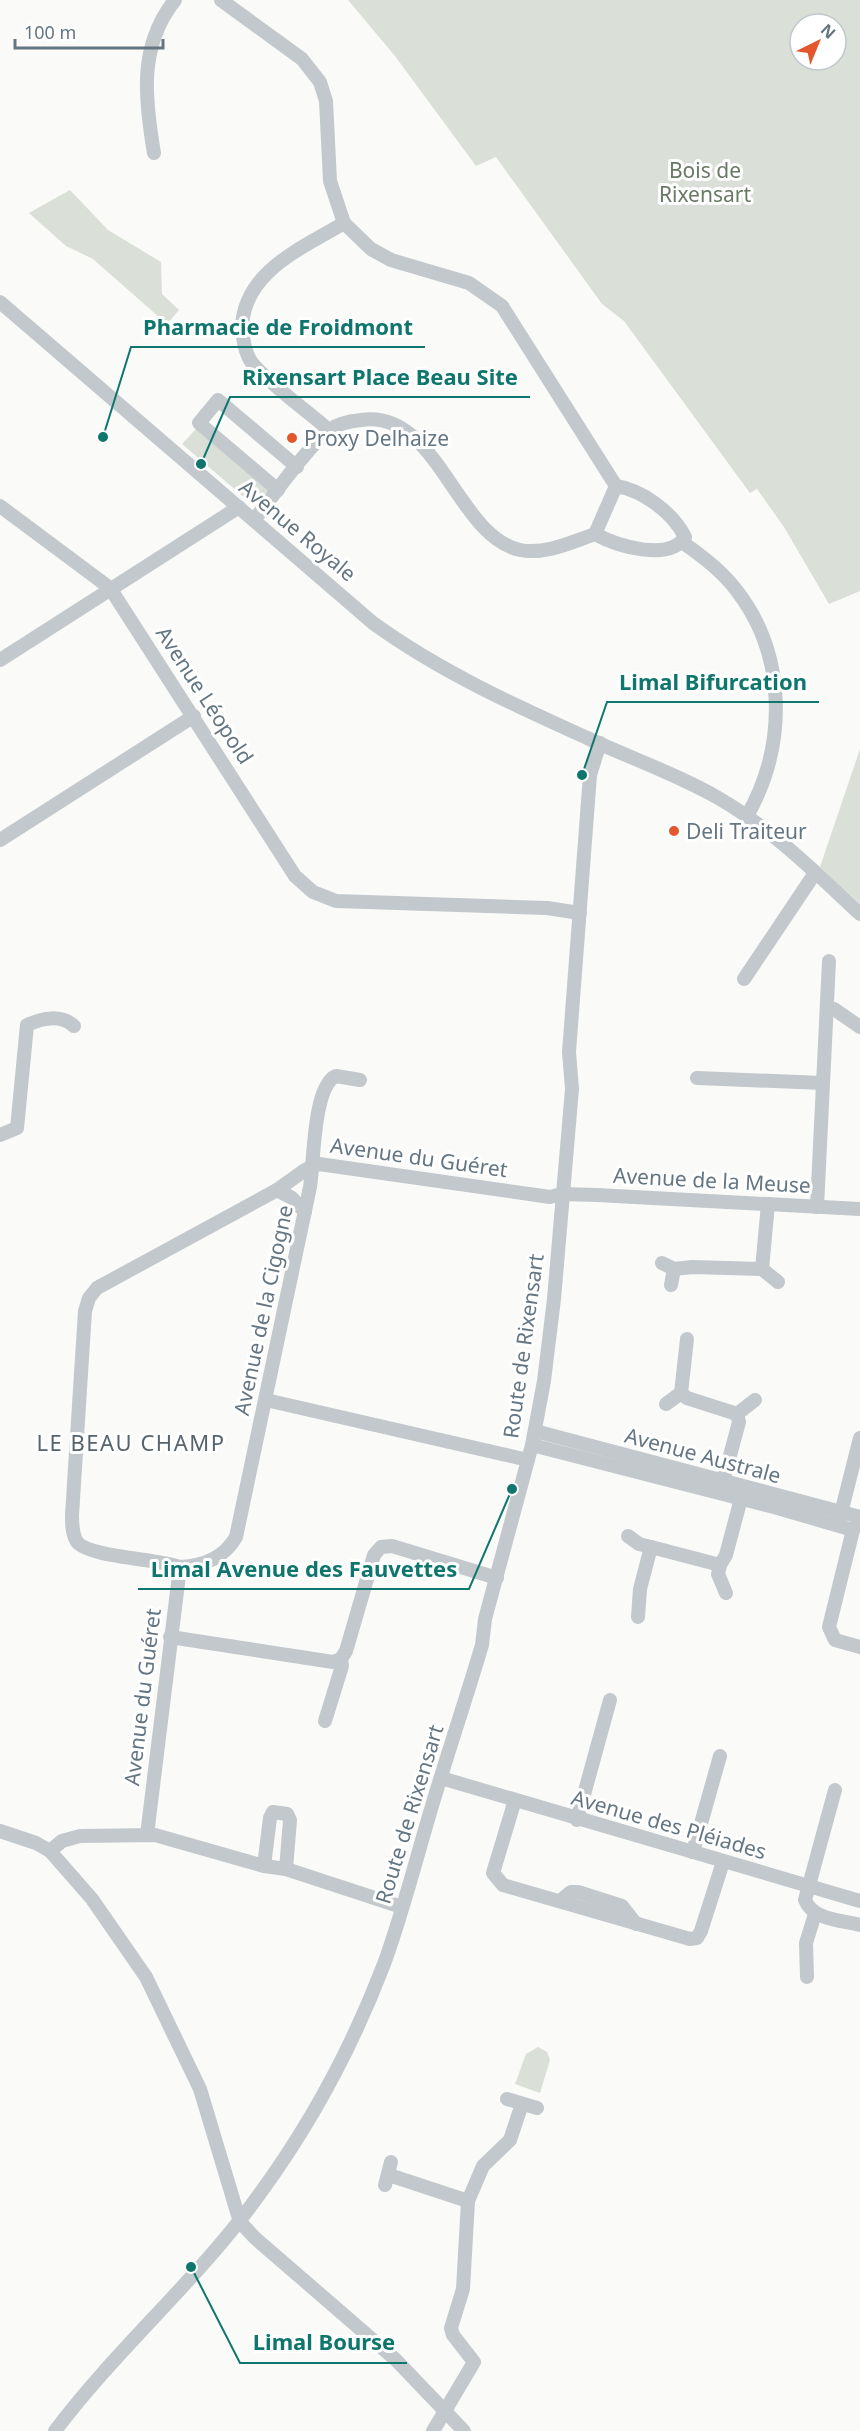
<svg xmlns="http://www.w3.org/2000/svg" width="860" height="2431" font-family="'Noto Sans',sans-serif">
	<style>
		.green { fill: #dadfd7; fill-rule: evenodd }
		.lines { fill: none; stroke-linecap: round; stroke-linejoin: round }
		.minor { stroke: #c3c8cc; stroke-width: 14 }
		.poi-dot { fill: #e4572e; stroke: #fff; stroke-width: 2 }
		.labels { text-anchor: middle; dominant-baseline: central; stroke-width: 6; stroke-linejoin: round; paint-order: stroke }
		.park-label { font-size: 21px; fill: #687a64; stroke: #fff }
		.poi-label { font-size: 21px; fill: #657683; stroke: #fff; text-anchor: start }
		.street-label { font-size: 21px; fill: #657683; stroke: #fff }
		.neighbourhood-label { font-size: 22px; letter-spacing: 1.5px; fill: #57646e; stroke: #fff }
		.leader { fill: none; stroke: #0f766e; stroke-width: 2 }
		.callout-dot { fill: #0f766e; stroke: #fff; stroke-width: 2 }
		.callout-label { font-size: 22px; text-anchor: middle; font-weight: bold; fill: #0f766e; stroke: #fff; stroke-width: 6; stroke-linejoin: round; paint-order: stroke }
	</style>
	<rect width="100%" height="100%" fill="#fafaf8"/>
	<g class="green">
		<path d="M348,0H860V591L829,604L784,527L757,489L750,493L624,321L602,304L496,157L476,166L395,56ZM800,24H836V60H800Z"/>
		<polygon points="70,190 108,230 161,262 162,294 179,310 167,324 93,259 66,246 29,213"/>
		<polygon points="196,429 270,491 257,497 245,498 182,444"/>
		<polygon points="860,749 860,904 820,867"/>
		<polygon points="538,2047 547,2052 550,2060 540,2093 515,2084 526,2054"/>
	</g>
	<g class="lines">
		<g class="minor">
			<polyline points="221,0 302,59 320,82 326,101 330,181 344,223 371,249 391,260 469,283 502,306 616,486"/>
			<path d="M154,153C145,100 138,46 175,0"/>
			<path d="M0,302L373,623C445,675 525,710 605,746C644,763 684,778 720,799C773,830 816,873 860,914"/>
			<path d="M329,430C305,409 274,388 253,364C245,355 242,336 242,325C246,270 303,248 344,223"/>
			<polyline points="278,490 199,423 218,400 297,467"/>
			<polyline points="0,506 110,588 295,876 313,892 336,901 547,908 580,913"/>
			<path d="M254,520C274,495 307,447 331,429C339,423 352,421 361,420C437,408 456,536 520,550C545,555 572,542 595,534"/>
			<path d="M595,534C617,546 669,562 685,537C673,513 643,490 616,486"/>
			<polyline points="595,534 616,486"/>
			<path d="M682,542C702,556 722,571 737,591C787,656 787,746 747,816"/>
			<polyline points="0,660 239,507"/>
			<polyline points="0,840 194,716"/>
			<polyline points="744,979 815,873"/>
			<polyline points="828,1010 834,1009 860,1027"/>
			<polyline points="697,1078 823,1083"/>
			<path d="M0,1135L17,1128L27,1025C42,1018 61,1014 74,1026"/>
			<polyline points="277,1190 292,1198 305,1212"/>
			<polyline points="817,1207 829,961"/>
			<polyline points="662,1263 674,1269 692,1267 762,1269 768,1204"/>
			<polyline points="762,1269 778,1282"/>
			<polyline points="671,1285 674,1269"/>
			<polyline points="687,1339 681,1393 687,1398 737,1414"/>
			<polyline points="266,1400 528,1460"/>
			<polyline points="666,1404 681,1393"/>
			<polyline points="535,1431 860,1517"/>
			<polyline points="532,1445 774,1507 853,1530"/>
			<polyline points="721,1489 739,1422 737,1414 755,1400"/>
			<polyline points="840,1517 860,1438"/>
			<polyline points="857,1525 853,1530 829,1627 835,1640 860,1647"/>
			<polyline points="628,1536 639,1544 651,1547"/>
			<polyline points="720,1565 718,1574 726,1593"/>
			<path d="M180,1567C204,1566 224,1558 236,1537L310,1187C314,1163 313,1086 336,1076L360,1080"/>
			<polyline points="638,1617 640,1589 651,1547 720,1565 726,1555 743,1491"/>
			<polyline points="170,1637 333,1662 341,1659 346,1651 374,1555 381,1547 392,1546 497,1578"/>
			<polyline points="325,1721 342,1666 341,1659"/>
			<polyline points="441,1778 860,1901"/>
			<path d="M835,1790L805,1900C813,1920 841,1920 860,1925"/>
			<polyline points="515,1800 493,1873 503,1885 690,1939 697,1938 701,1931 723,1862"/>
			<polyline points="577,1820 610,1700"/>
			<polyline points="0,1831 36,1843 50,1851 92,1899 146,1977 200,2089 240,2222 255,2238 396,2360 464,2431"/>
			<path d="M147,1835L180,1567C158,1559 89,1557 77,1542C72,1534 72,1524 72,1515L85,1311L89,1298L97,1288L277,1190L305,1170L319,1164L550,1197L562,1194L597,1195L860,1209"/>
			<polyline points="50,1851 62,1841 80,1836 155,1835 264,1866 286,1869 402,1907"/>
			<polyline points="693,1852 720,1756"/>
			<polyline points="264,1866 270,1818 273,1812 287,1814 290,1820 286,1869"/>
			<polyline points="560,1901 571,1892 578,1892 622,1906 636,1924"/>
			<polyline points="807,1977 806,1943 815,1914"/>
			<polyline points="507,2099 537,2108"/>
			<polyline points="389,2175 468,2201"/>
			<polyline points="385,2185 391,2162"/>
			<path d="M55,2431C118,2347 200,2278 261,2192C312,2122 353,2045 384,1964C403,1912 416,1859 432,1806C448,1752 466,1699 482,1645L485,1619L532,1445L544,1381L554,1299L572,1089L569,1052L590,775L600,743"/>
			<polyline points="433,2431 474,2362 453,2335 451,2328 463,2289 468,2201 483,2166 510,2140 522,2104"/>
		</g>
	</g>
	<g class="poi-dot">
		<circle cx="292" cy="438" r="6"/>
		<circle cx="674" cy="831" r="6"/>
	</g>
	<g class="labels">
		<g class="park-label">
			<text x="705" y="170">Bois de<tspan x="705" dy="24">Rixensart</tspan></text>
		</g>
		<g class="poi-label">
			<text x="304" y="438">Proxy Delhaize</text>
			<text x="686" y="831">Deli Traiteur</text>
		</g>
		<g class="street-label">
			<text transform="translate(298 530) rotate(40)">Avenue Royale</text>
			<text transform="translate(205 695) rotate(57)">Avenue Léopold</text>
			<text transform="translate(419 1157) rotate(8)">Avenue du Guéret</text>
			<text transform="translate(712 1180) rotate(3)">Avenue de la Meuse</text>
			<text transform="translate(263 1310) rotate(-78)">Avenue de la Cigogne</text>
			<text transform="translate(523 1346) rotate(-82)">Route de Rixensart</text>
			<text transform="translate(703 1455) rotate(15)">Avenue Australe</text>
			<text transform="translate(142 1697) rotate(-83)">Avenue du Guéret</text>
			<text transform="translate(409 1814) rotate(-73)">Route de Rixensart</text>
			<text transform="translate(669 1824) rotate(16)">Avenue des Pléiades</text>
		</g>
		<g class="neighbourhood-label">
			<text x="131" y="1442">LE BEAU CHAMP</text>
		</g>
	</g>
	<path class="leader" d="M103 437L131 347H425M201 464L230 397H530M582 775L607 702H819M512 1489L469 1589H138M191 2267L240 2363H407"/>
	<g class="callout-dot">
		<circle cx="103" cy="437" r="6"/>
		<circle cx="201" cy="464" r="6"/>
		<circle cx="582" cy="775" r="6"/>
		<circle cx="512" cy="1489" r="6"/>
		<circle cx="191" cy="2267" r="6"/>
	</g>
	<g class="callout-label">
		<text x="278" y="335">Pharmacie de Froidmont</text>
		<text x="380" y="385">Rixensart Place Beau Site</text>
		<text x="713" y="690">Limal Bifurcation</text>
		<text x="304" y="1577">Limal Avenue des Fauvettes</text>
		<text x="324" y="2350">Limal Bourse</text>
	</g>
	<g transform="translate(818 42) rotate(43)"><circle r="28" fill="#ffffff" stroke="#c1c8cd" stroke-width="1.5"/>
	<path d="M0-4.5L10 22L0 15L-10 22Z" fill="#e4572e"/>
	<text y="-9" font-size="16" font-weight="bold" text-anchor="middle" fill="#657683">N</text>
	</g>
	<path d="M15 39v9h148v-9" fill="none" stroke="#657683" stroke-width="3"/>
	<text x="24" y="39" font-size="18" fill="#657683" stroke="#ffffff" stroke-width="4.5" paint-order="stroke">100 m</text>
</svg>
